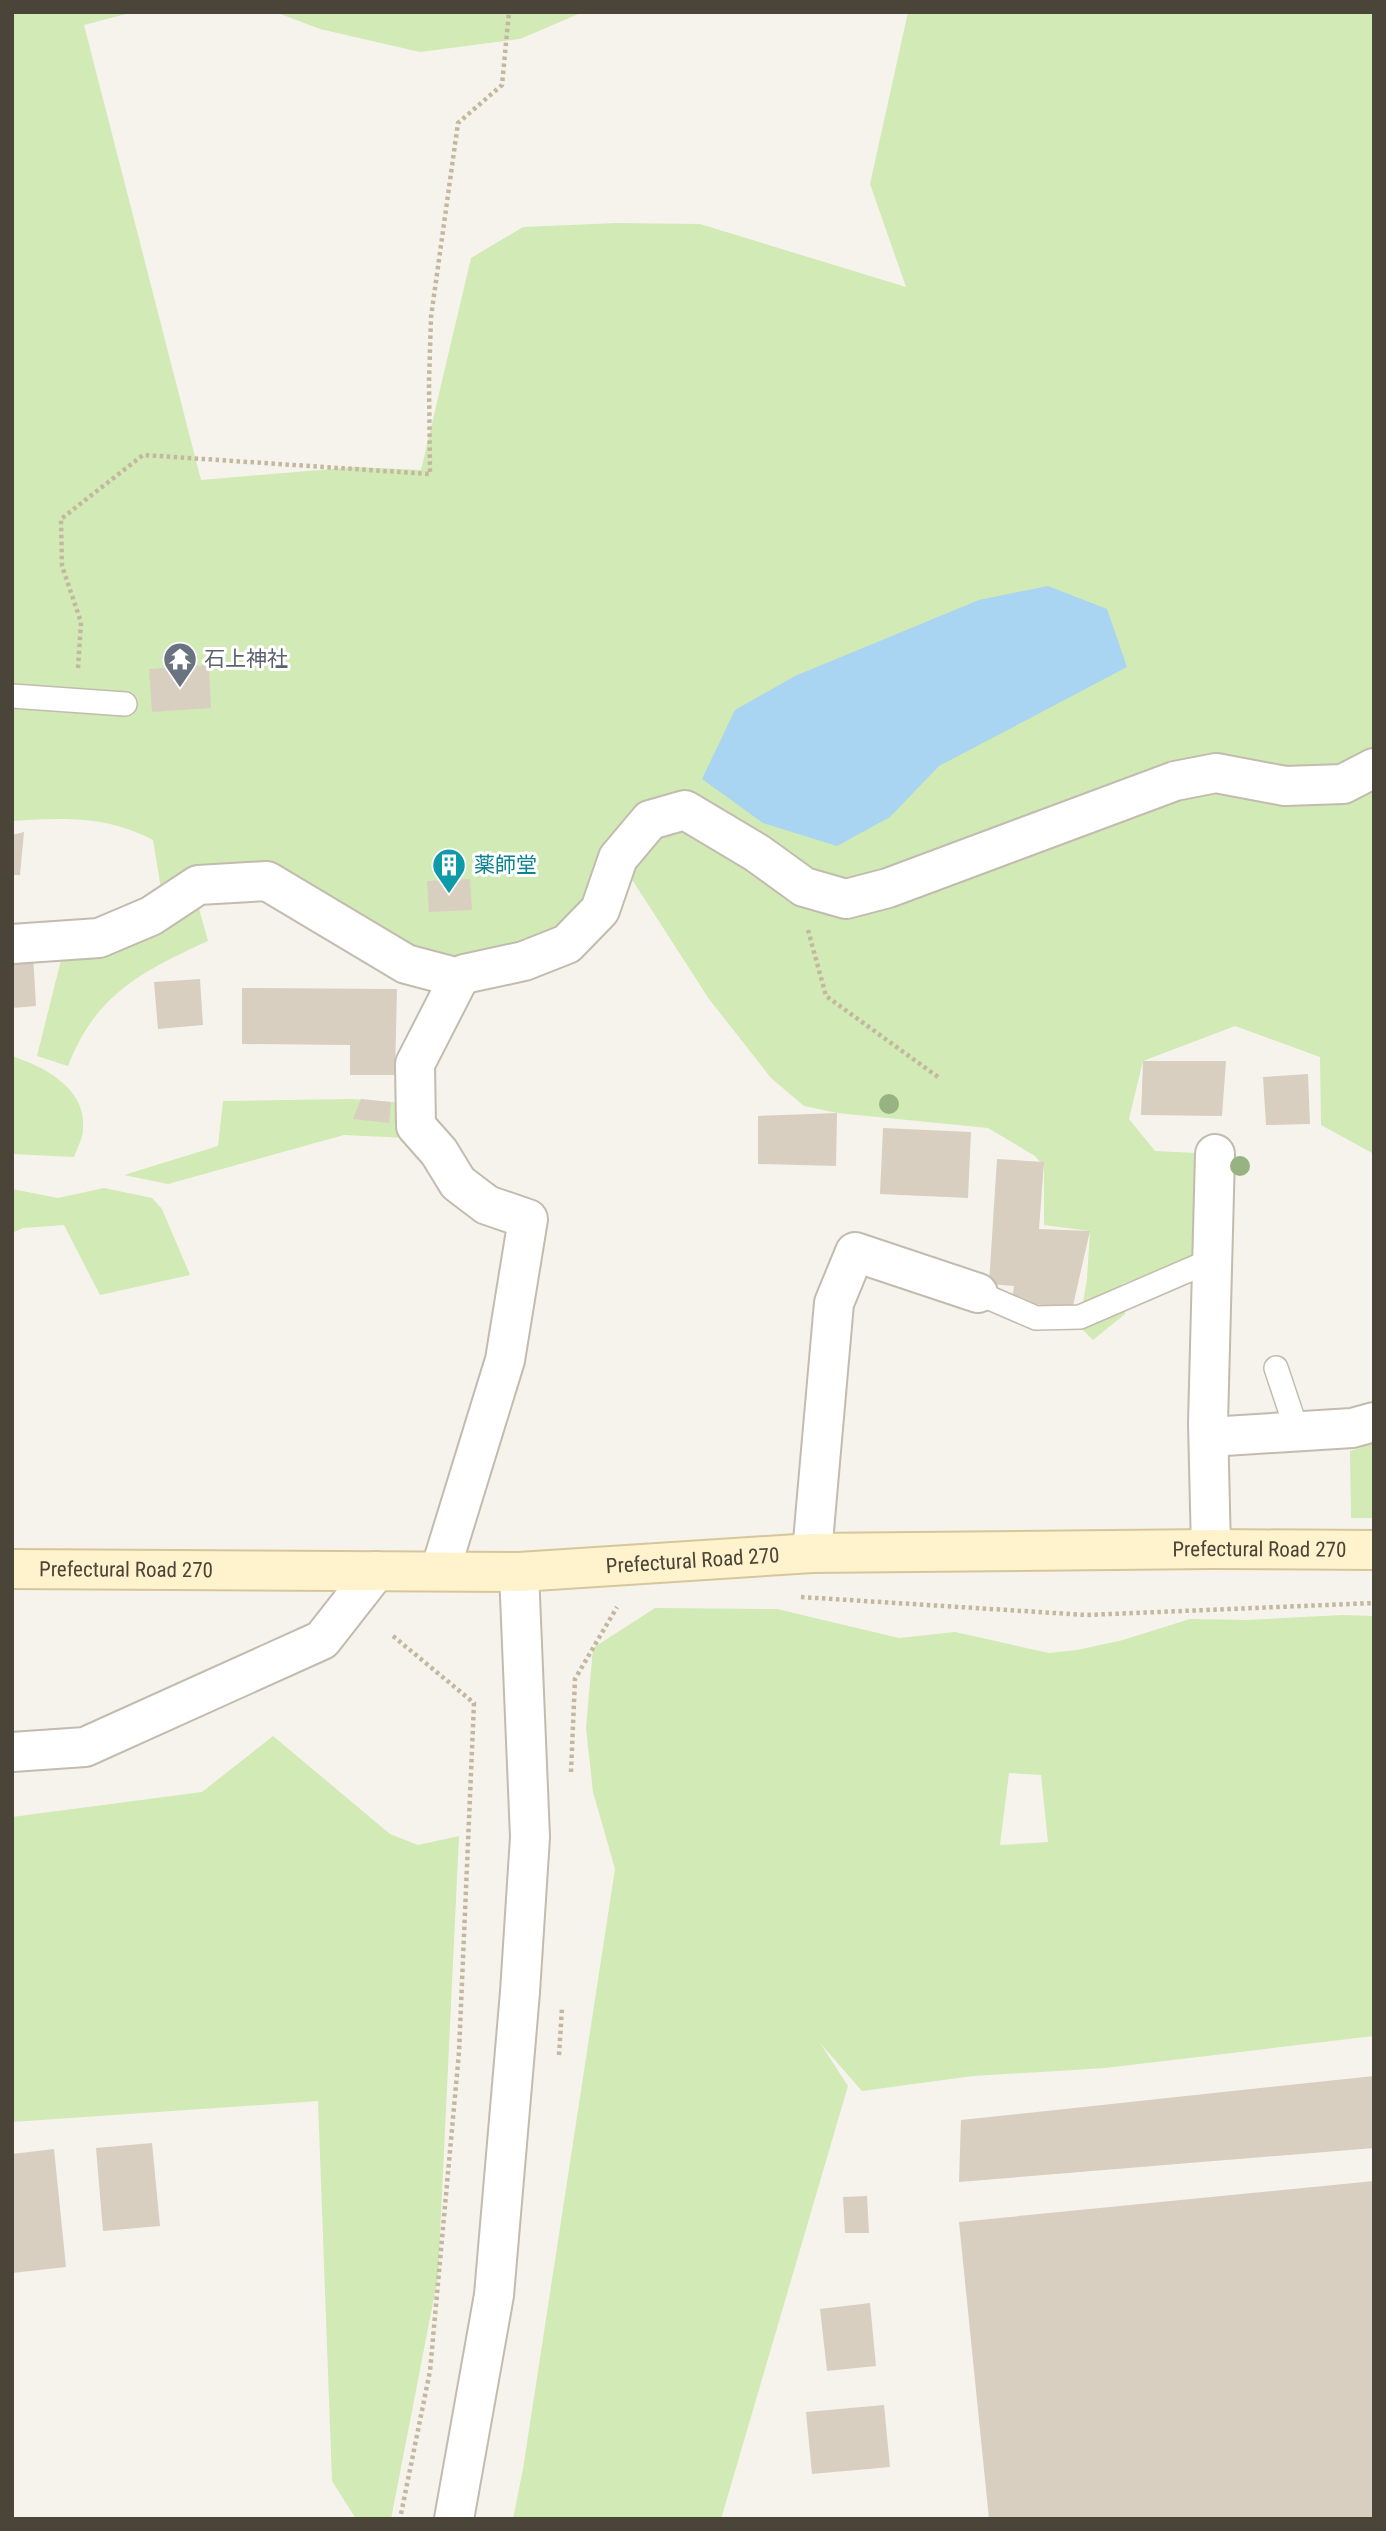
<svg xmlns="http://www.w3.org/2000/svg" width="1386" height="2531" font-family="'Roboto Condensed','Noto Sans JP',sans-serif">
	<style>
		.green { fill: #d2eab5; fill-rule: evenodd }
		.water { fill: #a9d4f2 }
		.building { fill: #d8cfc1 }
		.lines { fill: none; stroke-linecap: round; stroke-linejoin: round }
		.service-casing { stroke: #c2bbae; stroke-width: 26 }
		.minor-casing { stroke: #c2bbae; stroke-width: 42 }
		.tertiary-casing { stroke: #c2bbae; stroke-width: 42 }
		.secondary-casing { stroke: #d6c79b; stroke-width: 42 }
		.path { stroke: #c4b79f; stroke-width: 4.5; stroke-dasharray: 3.5 3.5; stroke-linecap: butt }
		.service { stroke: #fff; stroke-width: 23 }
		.minor { stroke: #fff; stroke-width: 38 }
		.tertiary { stroke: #fff; stroke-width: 38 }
		.secondary { stroke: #fff3cd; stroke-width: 38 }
		.tree { fill: #97b381 }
		.labels { text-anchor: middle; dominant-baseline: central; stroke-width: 6; stroke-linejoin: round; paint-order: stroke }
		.worship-label { font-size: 21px; fill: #5b616d; stroke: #fff; text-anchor: start }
		.culture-label { font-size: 21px; fill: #0d838f; stroke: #fff; text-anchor: start }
		.street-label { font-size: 21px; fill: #4b4439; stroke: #fff }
	</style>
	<rect width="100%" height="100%" fill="#f6f3ec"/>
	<g class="green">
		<path d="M12,12H134L84,25L201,480L355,467L421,470L471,258L523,227L617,223L700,224L906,287L870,184L908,12H1374V1154L1321,1125L1320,1057L1235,1026L1143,1061L1129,1119L1155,1151L1215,1154L1203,1255L1122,1284L1125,1314L1093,1340L1079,1326L1087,1279L1090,1231L1044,1225V1167L1035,1156L988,1128L837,1113L804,1106L771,1078L709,999L620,861L576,934L464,974L267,881L162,895L153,840C105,815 64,818 12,821Z"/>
		<polygon points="275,12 583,12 520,39 420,52 320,29"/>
		<path d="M198,905L208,941C142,971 95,995 68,1066L37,1056L62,956Z"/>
		<path d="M12,1056C45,1067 88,1089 83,1131C82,1139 77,1149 74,1157L12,1154Z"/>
		<polygon points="352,1099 404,1103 408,1138 344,1135 168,1184 124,1175 218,1146 223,1101"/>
		<polygon points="104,1188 152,1198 162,1209 190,1275 100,1295 64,1225 23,1228 12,1233 12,1189 58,1198"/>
		<polygon points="1374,1443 1374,1518 1351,1518 1350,1451"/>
		<path d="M655,1608L777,1609L899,1638L955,1632L1049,1653L1077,1650L1123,1640L1190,1619L1248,1620L1342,1615L1374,1616V2036L1105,2068L973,2076L862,2091L820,2043L848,2086L721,2519H513L523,2469L615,1869L593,1792L586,1728L593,1648ZM1009,1773L1041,1775L1048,1842L1000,1845Z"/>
		<polygon points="273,1736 390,1834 418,1845 459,1836 438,2277 391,2519 356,2519 332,2481 318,2101 12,2122 12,1817 202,1792"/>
	</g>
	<polygon class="water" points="1048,586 1107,609 1127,667 939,766 890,817 837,846 763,823 702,779 735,710 795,676 979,600"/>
	<g class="building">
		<polygon points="209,665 211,708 152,712 149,669"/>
		<polygon points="24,832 20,875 12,875 12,835"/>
		<polygon points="470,879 472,910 429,912 427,881"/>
		<polygon points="33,954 36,1006 12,1008 12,956"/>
		<polygon points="200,979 203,1025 158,1029 154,982"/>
		<polygon points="242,988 397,989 395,1075 350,1075 350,1045 242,1044"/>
		<polygon points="1143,1061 1226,1061 1222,1116 1141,1115"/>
		<polygon points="1308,1074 1310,1124 1266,1125 1263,1077"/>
		<polygon points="361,1099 391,1102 389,1123 353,1119"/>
		<polygon points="837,1113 836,1166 758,1164 758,1116"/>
		<polygon points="883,1128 971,1132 968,1198 880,1194"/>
		<polygon points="997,1159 1044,1162 1039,1229 1090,1231 1072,1310 1012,1300 1014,1286 989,1284"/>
		<polygon points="1374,2076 1374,2148 959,2182 961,2120"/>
		<polygon points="152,2143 160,2226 103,2231 96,2148"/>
		<polygon points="54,2149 66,2267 12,2273 12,2154"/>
		<polygon points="1374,2181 1374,2519 989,2519 959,2222"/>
		<polygon points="867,2196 869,2233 845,2233 843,2197"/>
		<polygon points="870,2303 876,2366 827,2371 820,2309"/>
		<polygon points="884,2405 890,2467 812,2474 806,2412"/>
	</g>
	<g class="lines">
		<g class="service-casing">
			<g id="service">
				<polyline points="12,696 125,704"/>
				<polyline points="978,1293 1036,1318 1080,1317 1212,1260"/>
				<polyline points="1276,1368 1297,1431"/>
			</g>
		</g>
		<g class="minor-casing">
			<g id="minor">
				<polyline points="12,944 99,938 151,916 198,885 267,881 406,964 459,978 464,974 524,961 567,944 600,910 618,858 650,820 685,810 757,853 804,887 846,899 888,888 1175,781 1216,773 1285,786 1343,784 1374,768"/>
				<polyline points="1209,1437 1352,1428 1374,1422"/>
				<polyline points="1211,1549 1208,1423 1215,1154"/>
				<polyline points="812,1553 834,1303 855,1252 978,1293"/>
				<polyline points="440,1571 505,1360 528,1219 487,1205 458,1183 439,1152 416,1126 415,1064 459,978"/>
				<polyline points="12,1752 85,1747 322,1640 376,1571"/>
			</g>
		</g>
		<g class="tertiary-casing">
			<polyline id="tertiary" points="454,2519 494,2295 520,1992 530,1837 519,1572"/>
		</g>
		<g class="secondary-casing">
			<g id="secondary">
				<path id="s1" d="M12,1569L519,1572L812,1553L1211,1549L1374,1550"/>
			</g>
		</g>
		<g class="path">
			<polyline points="78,668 81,622 62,566 61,519 143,455 430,474 429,382 431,317 458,123 502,85 509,12"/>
			<polyline points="808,930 826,996 938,1077"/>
			<polyline points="801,1597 1086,1615 1374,1603"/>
			<polyline points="393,1636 474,1703 459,2052 430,2371 400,2519"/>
			<polyline points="571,1772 575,1679 617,1607"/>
			<polyline points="559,2055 562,2008"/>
		</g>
		<use href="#service" class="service"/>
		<use href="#minor" class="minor"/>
		<use href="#tertiary" class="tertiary"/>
		<use href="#secondary" class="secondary"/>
	</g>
	<g class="tree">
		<circle cx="889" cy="1104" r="10"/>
		<circle cx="1240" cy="1166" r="10"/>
	</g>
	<defs>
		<g id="temple-pin" transform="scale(1.75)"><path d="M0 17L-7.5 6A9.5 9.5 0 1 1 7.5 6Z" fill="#6b7280" stroke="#fff"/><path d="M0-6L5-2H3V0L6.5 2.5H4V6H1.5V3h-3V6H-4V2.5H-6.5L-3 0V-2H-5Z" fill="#fff"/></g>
		<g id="building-pin" transform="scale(1.75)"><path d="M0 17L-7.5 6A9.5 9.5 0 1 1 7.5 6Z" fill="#0f9aa8" stroke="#fff"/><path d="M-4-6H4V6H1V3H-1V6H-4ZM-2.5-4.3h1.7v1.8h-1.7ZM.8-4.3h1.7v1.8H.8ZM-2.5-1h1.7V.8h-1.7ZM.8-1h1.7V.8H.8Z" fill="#fff"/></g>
	</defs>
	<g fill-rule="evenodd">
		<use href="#temple-pin" x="180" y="659"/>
		<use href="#building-pin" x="449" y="865"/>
	</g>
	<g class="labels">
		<g class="worship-label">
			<text x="204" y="659">石上神社</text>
		</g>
		<g class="culture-label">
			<text x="474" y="865">薬師堂</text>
		</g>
		<g class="street-label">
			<text stroke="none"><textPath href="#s1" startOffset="1248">Prefectural Road 270</textPath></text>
			<text stroke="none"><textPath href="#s1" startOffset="681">Prefectural Road 270</textPath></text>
			<text stroke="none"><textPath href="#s1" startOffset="114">Prefectural Road 270</textPath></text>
		</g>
	</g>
	<rect width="1386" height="2531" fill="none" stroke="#4b4439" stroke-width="28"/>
</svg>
